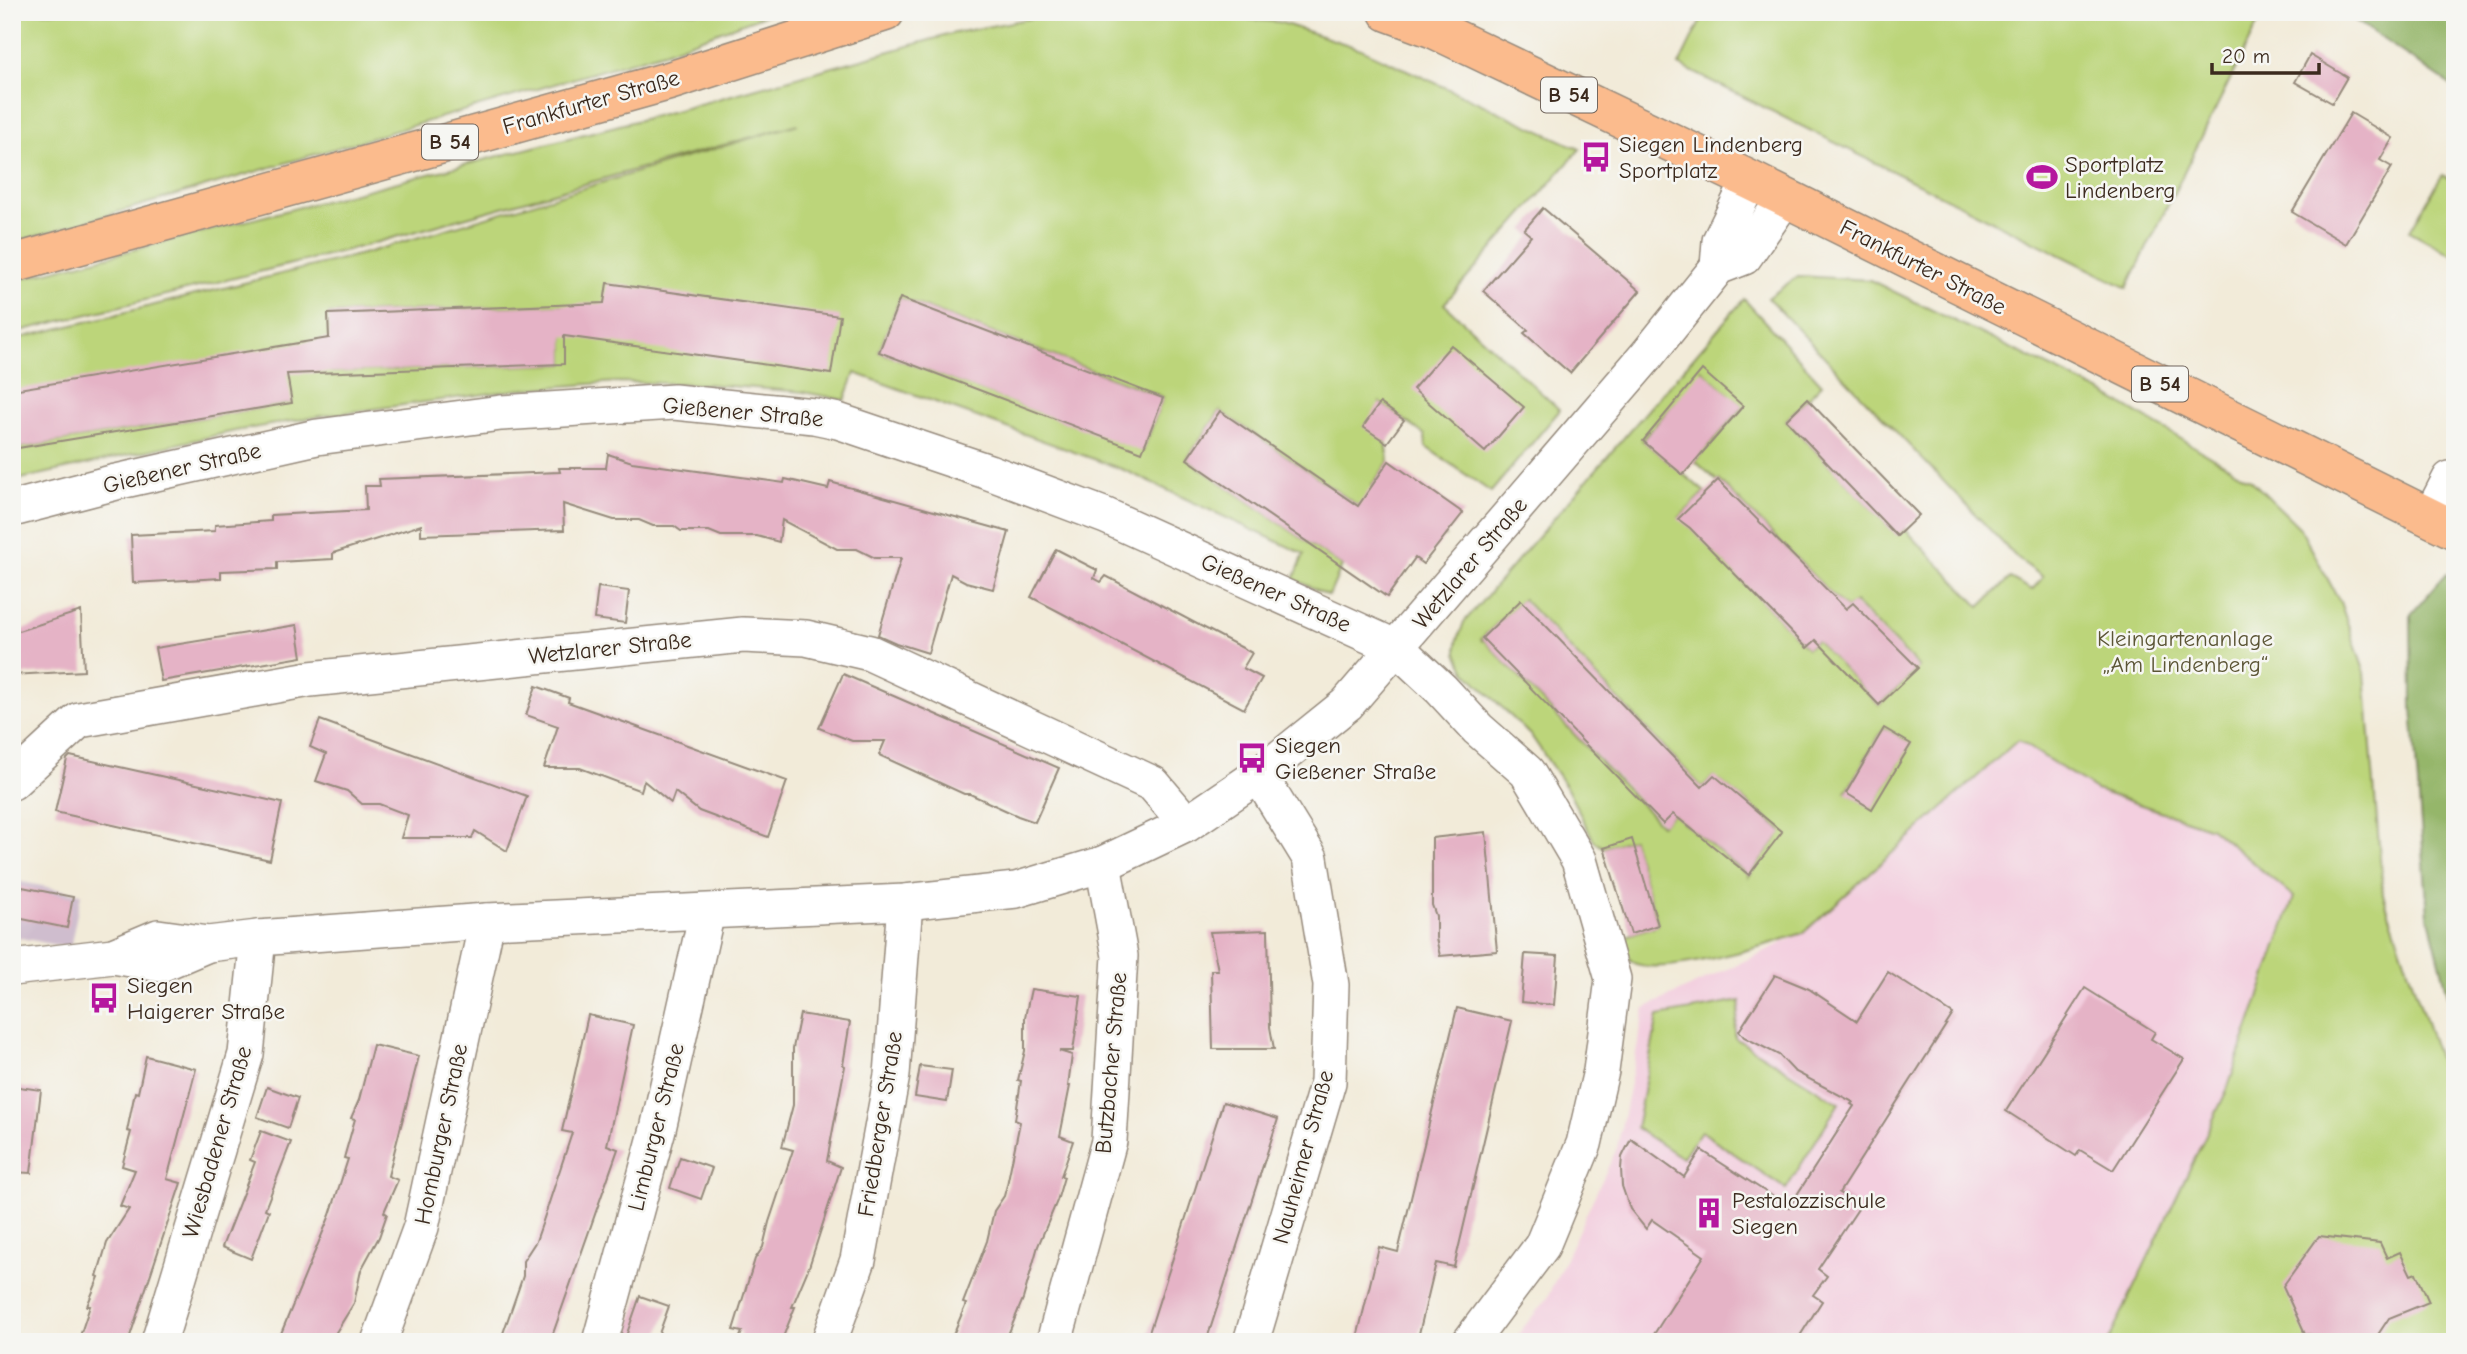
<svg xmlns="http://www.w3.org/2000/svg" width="2467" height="1354" font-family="'Comic Neue',sans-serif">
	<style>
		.built { fill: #f3cfdf }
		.industrial { fill: #cfbdce }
		.green { fill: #bcd57a; stroke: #7c804c; stroke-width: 2; fill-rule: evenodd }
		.forest { fill: #95b66a; stroke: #687044; stroke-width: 2 }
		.building { fill: #e5b3c6 }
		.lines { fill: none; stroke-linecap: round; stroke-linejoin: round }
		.minor-casing { stroke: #968a7c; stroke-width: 38 }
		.primary-casing { stroke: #968a7c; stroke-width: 41 }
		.minor { stroke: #fff; stroke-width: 35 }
		.primary { stroke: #fbbb8d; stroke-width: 38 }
		.labels { text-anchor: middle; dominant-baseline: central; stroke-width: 5; stroke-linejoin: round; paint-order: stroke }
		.shield { fill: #f6f6f2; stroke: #73675e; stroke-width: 2 }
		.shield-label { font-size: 21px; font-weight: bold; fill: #3b2a1e }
		.street-label { font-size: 23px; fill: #3b2a1e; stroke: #f6f6f2 }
		.poi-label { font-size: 23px; fill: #3b2a1e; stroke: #f6f6f2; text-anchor: start }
		.park-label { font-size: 23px; fill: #5b5535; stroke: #f6f6f2 }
	</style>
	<rect width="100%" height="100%" fill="#f6f6f2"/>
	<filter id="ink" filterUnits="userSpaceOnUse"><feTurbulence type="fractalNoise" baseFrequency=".0143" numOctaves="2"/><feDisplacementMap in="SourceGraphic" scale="14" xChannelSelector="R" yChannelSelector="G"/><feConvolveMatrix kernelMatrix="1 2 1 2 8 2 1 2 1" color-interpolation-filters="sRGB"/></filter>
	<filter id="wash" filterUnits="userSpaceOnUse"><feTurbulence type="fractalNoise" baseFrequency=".00686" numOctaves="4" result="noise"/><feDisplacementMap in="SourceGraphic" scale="28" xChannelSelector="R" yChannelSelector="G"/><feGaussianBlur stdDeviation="1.57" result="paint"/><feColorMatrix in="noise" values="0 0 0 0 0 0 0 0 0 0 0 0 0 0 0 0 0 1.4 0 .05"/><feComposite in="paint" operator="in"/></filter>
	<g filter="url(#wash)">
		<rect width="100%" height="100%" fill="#f2ebd9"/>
		<polygon class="built" points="2018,740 2096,790 2211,828 2294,897 2227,1090 2108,1342 1512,1342 1547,1298 1617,1148 1645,1008 1803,933"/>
		<polygon class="industrial" points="12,880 81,894 70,948 12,936"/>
		<g class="green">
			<polygon points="12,12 773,12 664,52 12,243"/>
			<path d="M1063,12H1196L1204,16L1279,22L1361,49L1580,149L1444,304L1560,410L1491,492L1426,447L1425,435L1380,403L1389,461L1372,485L1446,536L1441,538L1373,516L1220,411L1187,459L1342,566L1329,596L1294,579L1304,554L1124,470L855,373L845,400L803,392L705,384L617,382L523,389L321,416L235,431L12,481V449L291,403L12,390V340L366,253L798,124L364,246L12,333V281L678,110L955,33ZM900,298L1163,397L1143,451L879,352ZM563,305L564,364L331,372L329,314Z"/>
			<polygon points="1705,12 2247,12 2260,19 2127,288 1679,65"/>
			<polygon points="2442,175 2455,182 2455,256 2410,231"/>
			<path d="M1798,276L1870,280L2099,391L2251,480L2301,529L2340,602L2365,673L2383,895L2455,1108V1342H2108L2227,1090L2294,897L2211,828L2096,790L2018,740L1803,933C1774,943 1657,979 1633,962C1625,957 1624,948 1624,938L1631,934L1658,925L1632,839L1604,848L1594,841L1566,787L1532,737L1466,672L1457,653V642L1464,622L1744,299L1822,384L1786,420L1897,535L1905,529L1980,607L2010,578L2032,590L2043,577L2018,559L1768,298ZM1702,370L1743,407L1695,461L1717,481L1719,480L1846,609L1855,602L1919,667L1879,705L1816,640L1807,648L1681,517L1679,518L1705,492L1642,440L1703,373ZM1523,599L1702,787L1714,776L1782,831L1748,877L1747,874L1673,814L1661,825L1484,640L1482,641L1481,639ZM1884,728L1910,744L1872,808L1846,792Z"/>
			<polygon points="1741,1001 1735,1029 1735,1038 1839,1103 1786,1189 1701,1131 1682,1158 1636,1128 1658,1016"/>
		</g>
		<g class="forest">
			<polygon points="2343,12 2455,12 2455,88"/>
			<polygon points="2446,574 2455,578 2455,1022 2428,915 2412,708 2411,614"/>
		</g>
		<g id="blocks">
			<g class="building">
				<polygon points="2310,55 2347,77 2332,103 2295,82"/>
				<polygon points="2351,113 2393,138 2380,160 2392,167 2346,244 2292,212"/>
				<polygon points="1543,208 1640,291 1570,373 1524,333 1528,330 1483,291 1531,236 1524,230"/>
				<polygon points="607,283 840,316 831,374 564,336 564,364 287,374 292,403 12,449 12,390 329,338 328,314 604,303"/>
				<polygon points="900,298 1163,398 1142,452 879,352"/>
				<polygon points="1451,345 1524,407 1485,452 1413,389"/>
				<polygon points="1702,370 1743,406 1683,475 1643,441"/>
				<polygon points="1807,399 1919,515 1897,536 1786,420"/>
				<polygon points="1380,403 1404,420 1387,443 1363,427"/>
				<polygon points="1220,411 1358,506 1389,461 1463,513 1423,564 1415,558 1387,597 1187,459"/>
				<polygon points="608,454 632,462 784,483 785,479 828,489 830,482 1009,532 993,589 966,582 951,574 928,653 896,643 878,635 901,558 875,558 857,549 837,549 782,520 779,542 757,536 721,536 709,531 681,531 674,526 653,526 639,520 614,520 563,504 564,530 421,535 421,525 333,553 333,559 277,562 277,569 221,571 221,578 133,583 131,535 215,531 215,525 271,521 271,515 366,510 365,486 380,486 379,479 560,472 559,468 606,468"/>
				<polygon points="1718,480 1846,609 1853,603 1918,668 1879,705 1816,640 1807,648 1690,528 1678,519"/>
				<polygon points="1056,549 1097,570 1094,578 1101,582 1106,576 1252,653 1243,668 1262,678 1244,709 1031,597"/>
				<polygon points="598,587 629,591 625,623 594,619"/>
				<polygon points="1521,600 1702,787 1714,775 1782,832 1749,875 1673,814 1663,824 1482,638"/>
				<polygon points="81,611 84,671 12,675 12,633"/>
				<polygon points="297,625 302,657 161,681 155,648"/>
				<polygon points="843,674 1059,768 1035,822 1018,816 970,794 964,794 879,755 885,741 852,741 819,728"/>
				<polygon points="536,686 569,698 568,702 787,781 768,837 699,811 675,792 671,803 644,781 641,791 580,768 544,768 558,726 526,715"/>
				<polygon points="320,720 527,796 507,851 475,831 472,838 401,838 408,815 379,804 362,804 347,791 316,781 326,754 310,747"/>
				<polygon points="1884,728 1911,744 1872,809 1846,793"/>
				<polygon points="70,756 282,803 270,860 55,812 67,759"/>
				<polygon points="1486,832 1497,951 1440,956 1436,938 1436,916 1432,905 1432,838"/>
				<polygon points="1632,839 1658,925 1631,934 1604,848"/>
				<polygon points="12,885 73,897 67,928 12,917"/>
				<polygon points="1268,930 1270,1027 1274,1049 1213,1049 1211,970 1218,970 1210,932"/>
				<polygon points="1525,954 1558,956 1554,1005 1521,1002"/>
				<polygon points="1888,972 1953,1014 1839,1193 1860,1206 1818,1269 1827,1276 1813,1295 1822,1301 1796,1342 1649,1342 1704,1256 1652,1220 1646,1229 1630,1209 1622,1186 1621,1169 1622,1157 1631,1139 1684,1177 1701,1150 1789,1207 1854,1106 1851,1104 1853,1102 1794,1071 1779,1055 1744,1037 1739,1031 1775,975 1809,989 1857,1021"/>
				<polygon points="2085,988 2155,1032 2151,1039 2184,1059 2113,1170 2080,1150 2076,1156 2006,1111"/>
				<polygon points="1031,989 1081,996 1073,1051 1059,1051 1072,1055 1068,1086 1070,1086 1060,1136 1073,1141 1061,1176 1064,1177 1057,1201 1038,1246 1023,1299 1005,1342 950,1342 966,1304 963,1303 987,1241 994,1211 1004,1196 1007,1185 1020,1122 1015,1120 1021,1081 1018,1080 1025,1051 1025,1017"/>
				<polygon points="1457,1008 1512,1021 1454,1267 1436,1263 1417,1342 1356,1342 1379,1247 1398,1252"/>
				<polygon points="800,1014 850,1022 843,1065 845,1066 827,1161 841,1167 809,1267 792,1307 795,1307 781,1342 738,1342 742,1332 733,1330 755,1259 763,1247 769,1222 793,1150 782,1147 793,1105 793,1048"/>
				<polygon points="588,1015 633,1025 607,1145 618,1149 550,1342 500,1342 523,1276 523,1261 536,1241 542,1224 572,1133 562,1131"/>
				<polygon points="373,1045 419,1056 388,1176 398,1180 384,1212 387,1214 379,1237 361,1270 354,1303 330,1342 296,1342 280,1336 330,1215 348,1159 344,1158 355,1119 351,1118 359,1100"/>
				<polygon points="146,1056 196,1069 167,1179 181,1183 128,1342 78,1342 90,1306 87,1306 99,1277 97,1276 107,1243 129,1209 120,1206 135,1170 122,1166 131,1132 127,1131 135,1092 138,1093"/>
				<polygon points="920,1066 952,1070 947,1102 915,1097"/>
				<polygon points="12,1086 41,1090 31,1173 12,1172"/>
				<polygon points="267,1087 298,1098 288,1128 257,1117"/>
				<polygon points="1223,1102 1278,1119 1206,1342 1146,1342"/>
				<polygon points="261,1131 291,1142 265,1209 269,1211 251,1259 222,1247 255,1162 250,1160"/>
				<polygon points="680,1157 712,1168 701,1199 670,1188"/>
				<polygon points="2319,1236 2380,1243 2387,1258 2400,1252 2411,1275 2416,1273 2429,1302 2389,1318 2373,1342 2308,1341 2283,1286"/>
				<polygon points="640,1296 669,1306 656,1342 624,1342"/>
			</g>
		</g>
	</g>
	<g filter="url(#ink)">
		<use href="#blocks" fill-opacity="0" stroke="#968a7c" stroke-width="2"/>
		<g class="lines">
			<g class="minor-casing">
				<g id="minor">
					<polyline points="1718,267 1720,241 1750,180"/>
					<polyline points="12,509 116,482 317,437 501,413 674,402 814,416 838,421 989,472 1106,516 1397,648 1441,689 1478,729 1527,772 1579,860 1613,979 1601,1071 1584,1144 1542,1246 1470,1342"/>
					<polyline points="2430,518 2450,479 2455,481"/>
					<polyline points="12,782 79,720 310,679 743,635 806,638 870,653 1153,784 1187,824"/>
					<polyline points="113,956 161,964 208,944 258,938 487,921 905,902 1016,890 1103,864 1187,824 1259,775 1347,704 1648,354 1718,267 1744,257 1785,198"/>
					<polyline points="12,968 113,956 158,937 208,944"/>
					<polyline points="159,1342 246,1054 258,938"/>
					<polyline points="379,1342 421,1227 487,921"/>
					<polyline points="600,1342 658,1129 707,912"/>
					<polyline points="829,1342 858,1260 892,1075 905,902"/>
					<polyline points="1054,1342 1109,1141 1120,956 1103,864"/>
					<polyline points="1251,1342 1328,1082 1331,985 1310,858 1259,775"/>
				</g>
			</g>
			<g class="primary-casing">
				<g id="primary">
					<polyline points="1388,12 1434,29 1750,180 2455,530"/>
					<polyline points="12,264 669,81 885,12"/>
				</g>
			</g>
			<use href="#minor" class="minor"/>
			<use href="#primary" class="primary"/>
		</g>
	</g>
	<defs>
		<g id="bus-bare" transform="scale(2.415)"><path d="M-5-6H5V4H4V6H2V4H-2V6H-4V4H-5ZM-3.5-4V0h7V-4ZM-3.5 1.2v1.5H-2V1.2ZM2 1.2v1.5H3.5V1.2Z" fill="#b5179e" stroke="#f6f6f2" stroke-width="2.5" paint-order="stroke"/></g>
		<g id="stadium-bare" transform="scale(2.415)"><path d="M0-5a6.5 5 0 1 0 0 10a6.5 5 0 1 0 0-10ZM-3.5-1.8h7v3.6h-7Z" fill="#b5179e" stroke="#f6f6f2" stroke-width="2.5" paint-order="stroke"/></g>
		<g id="building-bare" transform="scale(2.415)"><path d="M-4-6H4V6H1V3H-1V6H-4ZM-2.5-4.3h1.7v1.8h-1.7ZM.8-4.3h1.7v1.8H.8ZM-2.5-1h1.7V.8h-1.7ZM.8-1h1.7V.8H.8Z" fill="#b5179e" stroke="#f6f6f2" stroke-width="2.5" paint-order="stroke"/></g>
	</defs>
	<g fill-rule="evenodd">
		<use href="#bus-bare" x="1596" y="157"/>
		<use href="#stadium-bare" x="2042" y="177"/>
		<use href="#bus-bare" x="1252" y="758"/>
		<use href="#bus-bare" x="104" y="998"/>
		<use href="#building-bare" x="1709" y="1213"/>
	</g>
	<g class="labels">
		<g class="shield">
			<rect x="1541" y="77.5" width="56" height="35" rx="5"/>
			<rect x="422" y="124.5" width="56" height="35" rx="5"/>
			<rect x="2132" y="366.5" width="56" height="35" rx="5"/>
		</g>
		<g class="shield-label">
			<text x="1569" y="95">B 54</text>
			<text x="450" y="142">B 54</text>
			<text x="2160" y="384">B 54</text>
		</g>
		<g class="street-label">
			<text transform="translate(591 102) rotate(-16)">Frankfurter Straße</text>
			<text transform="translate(1923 267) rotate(27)">Frankfurter Straße</text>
			<text transform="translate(743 412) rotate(5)">Gießener Straße</text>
			<text transform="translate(182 468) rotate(-13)">Gießener Straße</text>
			<text transform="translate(1470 563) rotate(-50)">Wetzlarer Straße</text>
			<text transform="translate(1276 593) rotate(24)">Gießener Straße</text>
			<text transform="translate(610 648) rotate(-6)">Wetzlarer Straße</text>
			<text transform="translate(1111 1063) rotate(-85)">Butzbacher Straße</text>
			<text transform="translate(880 1124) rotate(-81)">Friedberger Straße</text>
			<text transform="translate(656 1127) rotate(-76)">Limburger Straße</text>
			<text transform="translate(441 1134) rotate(-78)">Homburger Straße</text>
			<text transform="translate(217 1142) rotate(-74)">Wiesbadener Straße</text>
			<text transform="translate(1303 1157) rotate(-75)">Nauheimer Straße</text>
		</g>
		<g class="poi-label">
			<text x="1619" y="144">Siegen Lindenberg<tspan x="1619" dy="26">Sportplatz</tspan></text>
			<text x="2065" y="164">Sportplatz<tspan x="2065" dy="26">Lindenberg</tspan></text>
			<text x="1275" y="745">Siegen<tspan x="1275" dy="26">Gießener Straße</tspan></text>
			<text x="127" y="985">Siegen<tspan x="127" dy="26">Haigerer Straße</tspan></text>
			<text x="1732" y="1200">Pestalozzischule<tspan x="1732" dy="26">Siegen</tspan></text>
		</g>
		<g class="park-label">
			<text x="2185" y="638">Kleingartenanlage<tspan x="2185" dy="26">„Am Lindenberg“</tspan></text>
		</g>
	</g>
	<rect width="2467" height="1354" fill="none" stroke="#f6f6f2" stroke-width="42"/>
	<path d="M2212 63v10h107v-10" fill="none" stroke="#3b2a1e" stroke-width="3.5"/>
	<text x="2222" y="63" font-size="21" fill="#3b2a1e" stroke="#f6f6f2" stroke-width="5" paint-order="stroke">20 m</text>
</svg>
